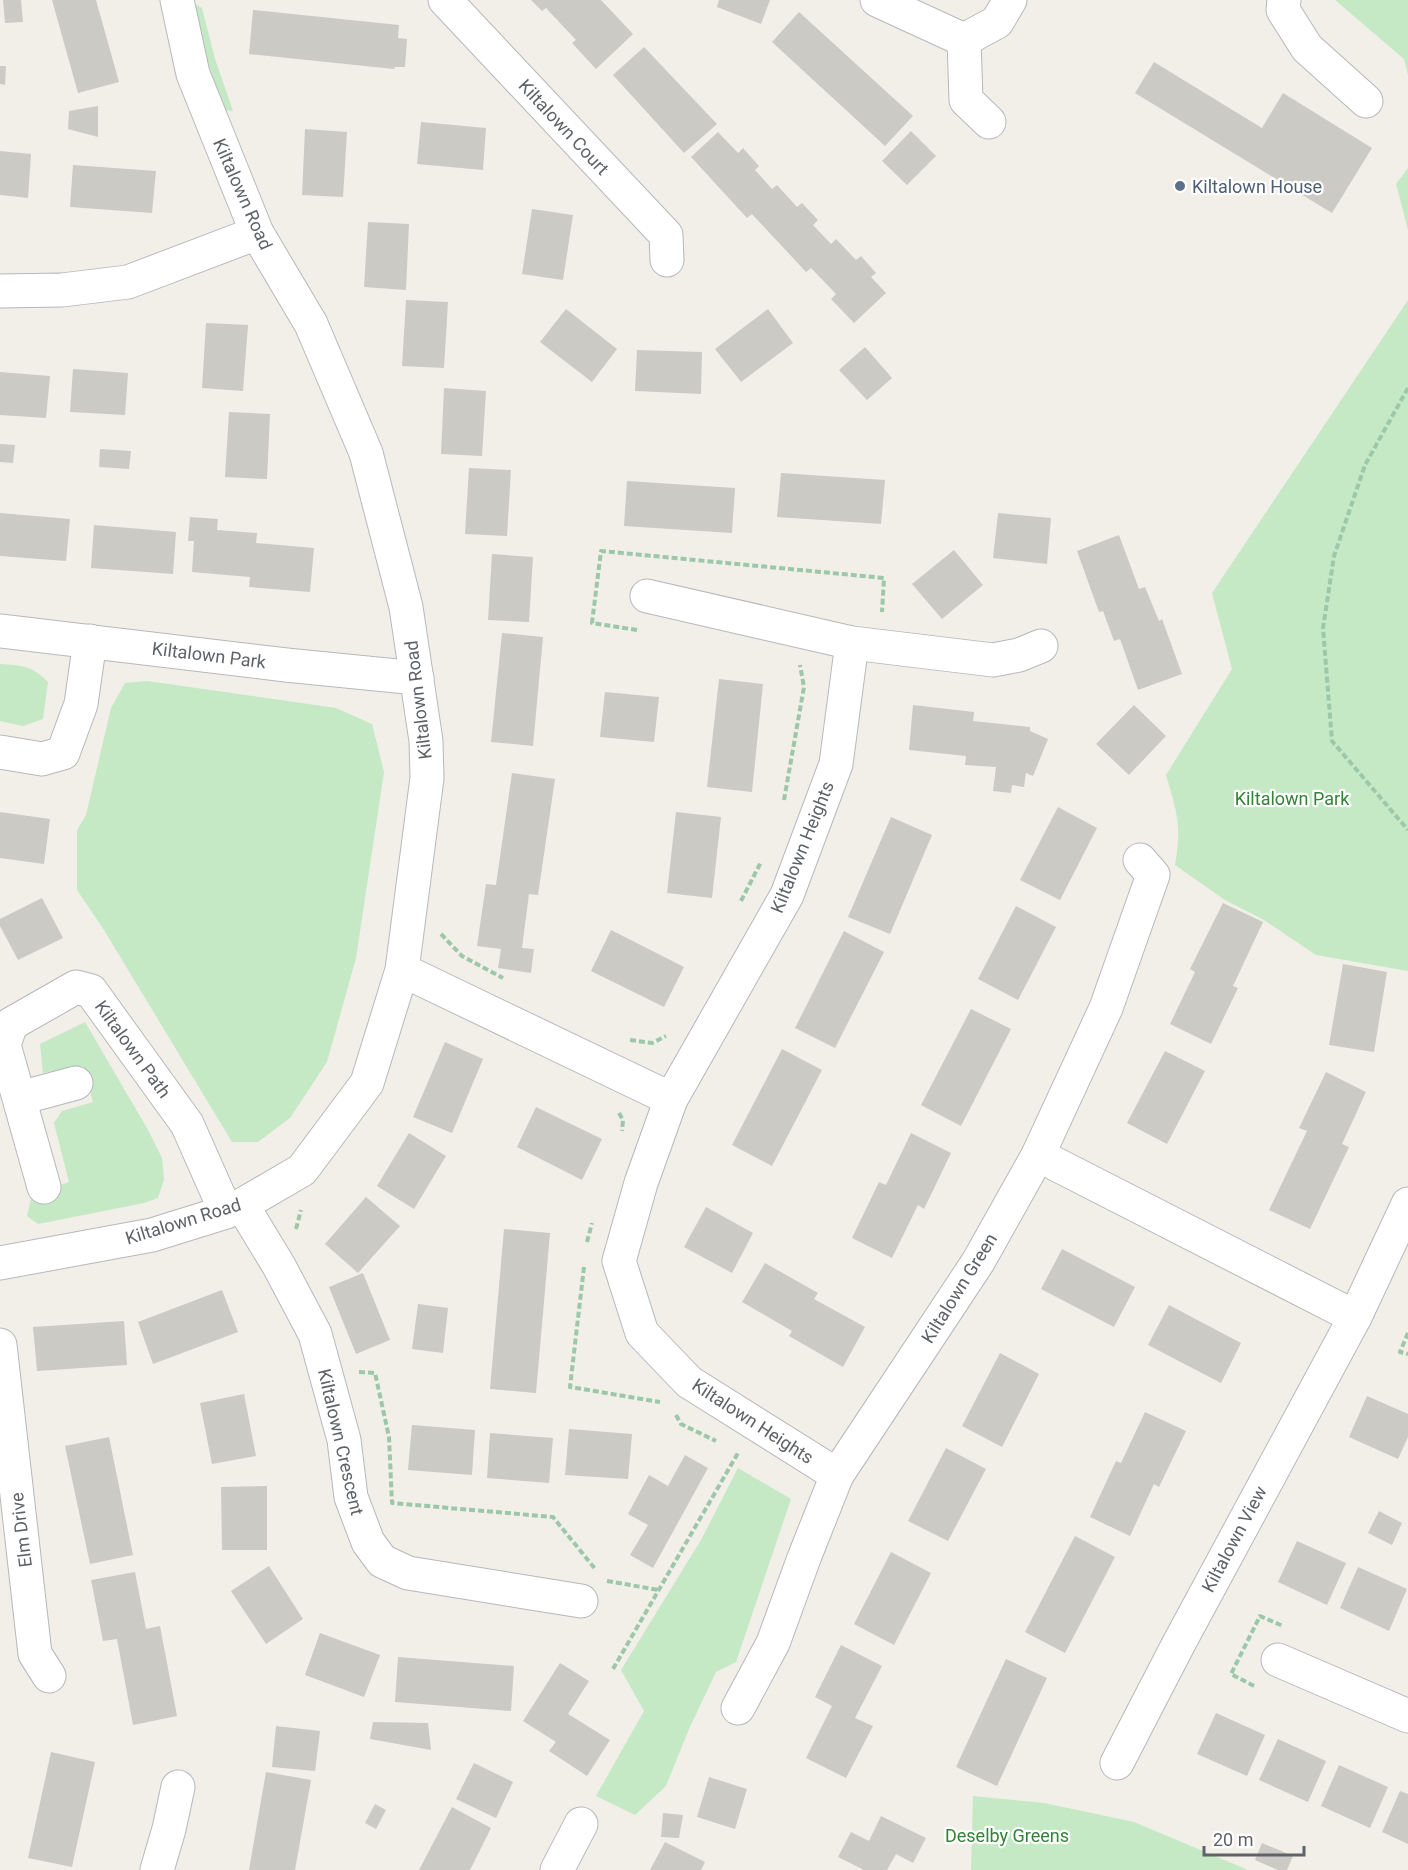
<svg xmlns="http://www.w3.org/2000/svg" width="1408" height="1870" font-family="Roboto,sans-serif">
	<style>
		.green { fill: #c5e8c5 }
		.building { fill: #cccac5 }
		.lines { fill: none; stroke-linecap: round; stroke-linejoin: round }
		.minor-casing { stroke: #b5b8bc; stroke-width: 35 }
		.path { stroke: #9cc7a9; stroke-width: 4; stroke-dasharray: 6 3; stroke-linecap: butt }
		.minor { stroke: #fff; stroke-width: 33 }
		.service-dot { fill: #5c6f8a; stroke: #fff; stroke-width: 2 }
		.labels { text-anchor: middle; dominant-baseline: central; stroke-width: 4.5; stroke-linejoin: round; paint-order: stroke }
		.street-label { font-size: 18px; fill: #5f6368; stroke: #fff }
		.service-label { font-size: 18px; fill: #4e5e75; stroke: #fff; text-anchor: start }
		.park-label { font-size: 18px; fill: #348238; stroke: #fff }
	</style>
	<rect width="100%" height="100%" fill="#f1efe8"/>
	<g class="green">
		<polygon points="1335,0 1408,0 1408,75 1404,59"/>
		<polygon points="193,3 202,8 215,59 233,111 223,110 207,59"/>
		<polygon points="1408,168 1408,230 1396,184"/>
		<path d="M1408,300V971L1316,955L1264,920L1225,900L1175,865C1182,826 1177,812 1166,775L1232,669L1212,593Z"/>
		<path d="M0,664C22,665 32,666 48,682L43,719L23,726L0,721Z"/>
		<polygon points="147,681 336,708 372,724 384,772 356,958 327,1062 290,1118 258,1142 232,1142 104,930 77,890 77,830 86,815 111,708 125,683"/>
		<polygon points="85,1022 148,1130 162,1158 164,1179 158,1198 144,1203 38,1224 27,1216 32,1195 69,1182 54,1123 62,1111 93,1102 83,1066 43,1073 40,1044"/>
		<polygon points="738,1468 791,1499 736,1662 716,1672 689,1729 666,1786 635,1815 596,1796 644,1711 621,1670 701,1540"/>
		<polygon points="973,1796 1044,1803 1134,1822 1248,1870 971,1870"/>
	</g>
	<g class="building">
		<polygon points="3,0 21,0 23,22 5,23"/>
		<polygon points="52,0 96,0 119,82 78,93"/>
		<polygon points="531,0 601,0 633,34 596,69 572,43 576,40 546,8 542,11"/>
		<polygon points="719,0 770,0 761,24 717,7"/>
		<polygon points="253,10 399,25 398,38 407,39 405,67 395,67 394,69 249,54"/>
		<polygon points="799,12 913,116 885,146 772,42"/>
		<polygon points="644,47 717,124 684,153 613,75"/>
		<polygon points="1154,62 1262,128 1283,93 1372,148 1332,213 1135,93"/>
		<polygon points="0,66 6,66 5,85 0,84"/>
		<polygon points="98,106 98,137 68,129 69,111"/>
		<polygon points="421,122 486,128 483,170 417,164"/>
		<polygon points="305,129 347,132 343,197 302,195"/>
		<polygon points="911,131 936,156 907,185 882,161"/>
		<polygon points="718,132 738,153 743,148 759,166 755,170 772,189 777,185 797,207 802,203 818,220 813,225 831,244 836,239 856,260 861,256 876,273 871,277 886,293 854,323 831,299 836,294 811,268 806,272 752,214 747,218 691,157"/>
		<polygon points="0,151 31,154 28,198 0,195"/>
		<polygon points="73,165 156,171 152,213 70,207"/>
		<polygon points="532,209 573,215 563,280 522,274"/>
		<polygon points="368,222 409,224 406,290 364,287"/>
		<polygon points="406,300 448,302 444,368 402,366"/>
		<polygon points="566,309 617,349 592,382 540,342"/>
		<polygon points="768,309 793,343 741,382 715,349"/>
		<polygon points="206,323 248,325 243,391 202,388"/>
		<polygon points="865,347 892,378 867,400 839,370"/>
		<polygon points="637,350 702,352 701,394 635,391"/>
		<polygon points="73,369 128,373 125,415 70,412"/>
		<polygon points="0,372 50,376 46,418 0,415"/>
		<polygon points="444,388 486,391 482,456 441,454"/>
		<polygon points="229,412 270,414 267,479 225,477"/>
		<polygon points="0,444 15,445 13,463 0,462"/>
		<polygon points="100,449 131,451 129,469 99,467"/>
		<polygon points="469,468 511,470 507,536 465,534"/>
		<polygon points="781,473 885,480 881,524 777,517"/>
		<polygon points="627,481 735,488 732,533 624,526"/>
		<polygon points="0,513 70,519 66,561 0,556"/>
		<polygon points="998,513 1051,518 1047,564 993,558"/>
		<polygon points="190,517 218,519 217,530 257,533 256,543 314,548 310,592 249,587 250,577 192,572 194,541 188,541"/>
		<polygon points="94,525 176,532 173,574 91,568"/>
		<polygon points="1119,535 1139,589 1145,587 1159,621 1162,619 1182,674 1138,690 1120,639 1114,641 1103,611 1099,612 1077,551"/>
		<polygon points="954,550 983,585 942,619 912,584"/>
		<polygon points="492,554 533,557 529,622 488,620"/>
		<polygon points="502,633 543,637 533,746 491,742"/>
		<polygon points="719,679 763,684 752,792 707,787"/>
		<polygon points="605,692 659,697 654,742 600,737"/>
		<polygon points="913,705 974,712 973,721 1030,727 1030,731 1048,739 1033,776 1026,773 1024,787 1012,785 1011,793 993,791 996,767 965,765 966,756 909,750"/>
		<polygon points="1134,705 1166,736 1129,775 1096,744"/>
		<polygon points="512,773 555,779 538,895 529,894 522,948 534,949 531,973 498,968 501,949 477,946 486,884 496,885"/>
		<polygon points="1058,807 1097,828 1060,900 1020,880"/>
		<polygon points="0,812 50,819 44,864 0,858"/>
		<polygon points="676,812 721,817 712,898 667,893"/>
		<polygon points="891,817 932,835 890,934 848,917"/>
		<polygon points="42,898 63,938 18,960 0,926 0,919"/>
		<polygon points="1223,903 1263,922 1233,986 1238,988 1211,1044 1170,1024 1195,972 1190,969"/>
		<polygon points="1016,906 1056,927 1018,1000 978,979"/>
		<polygon points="611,930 684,967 664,1007 591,971"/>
		<polygon points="844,931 884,952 835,1048 795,1028"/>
		<polygon points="1343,964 1387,972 1374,1052 1329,1045"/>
		<polygon points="971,1009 1011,1029 961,1126 921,1105"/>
		<polygon points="445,1042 483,1059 452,1133 413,1117"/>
		<polygon points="782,1049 822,1070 772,1166 732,1145"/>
		<polygon points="1165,1051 1205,1071 1167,1144 1127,1123"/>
		<polygon points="1326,1072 1366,1092 1342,1144 1349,1147 1310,1229 1269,1210 1307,1131 1299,1128"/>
		<polygon points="536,1107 602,1139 582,1180 517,1147"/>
		<polygon points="409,1133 446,1156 414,1209 377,1186"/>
		<polygon points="911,1133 951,1153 924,1209 918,1205 892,1258 852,1238 879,1182 886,1185"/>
		<polygon points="366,1197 400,1226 358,1273 325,1244"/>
		<polygon points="706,1207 753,1233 732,1273 684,1247"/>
		<polygon points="504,1229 550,1233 536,1393 490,1389"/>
		<polygon points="1062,1249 1135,1287 1114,1327 1041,1289"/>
		<polygon points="765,1263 818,1293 814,1299 865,1327 843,1367 789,1336 792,1331 742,1302"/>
		<polygon points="363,1273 390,1340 356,1354 329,1287"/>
		<polygon points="222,1290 238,1332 153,1364 138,1322"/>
		<polygon points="418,1304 448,1308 443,1353 412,1349"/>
		<polygon points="1169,1305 1241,1343 1221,1383 1148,1345"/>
		<polygon points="124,1321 127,1365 37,1371 33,1327"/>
		<polygon points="1000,1353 1039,1374 1002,1447 962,1426"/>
		<polygon points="244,1394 256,1456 212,1464 200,1403"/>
		<polygon points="1367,1396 1408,1414 1408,1437 1398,1459 1349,1437"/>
		<polygon points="1145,1412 1186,1431 1159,1487 1154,1484 1130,1536 1090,1517 1116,1461 1121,1463"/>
		<polygon points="412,1425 475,1430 472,1475 408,1470"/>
		<polygon points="569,1429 632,1434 628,1479 565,1475"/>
		<polygon points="490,1433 553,1438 549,1483 487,1478"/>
		<polygon points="109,1437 133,1555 90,1564 65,1446"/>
		<polygon points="946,1448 986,1469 948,1541 908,1521"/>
		<polygon points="685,1455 708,1468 653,1568 630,1555 648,1525 628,1514 649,1475 668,1486"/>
		<polygon points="267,1486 267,1550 222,1550 221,1487"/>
		<polygon points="1379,1511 1402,1523 1392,1545 1368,1533"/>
		<polygon points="1075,1536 1115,1557 1065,1653 1025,1632"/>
		<polygon points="1297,1541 1346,1563 1327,1605 1278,1582"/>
		<polygon points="891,1552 931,1573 894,1645 854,1624"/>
		<polygon points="269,1566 303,1619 266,1644 231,1591"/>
		<polygon points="1358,1567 1407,1589 1389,1631 1340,1608"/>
		<polygon points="135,1572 146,1629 160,1626 177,1716 133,1725 117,1639 103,1641 91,1580"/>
		<polygon points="320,1633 380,1655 364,1697 305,1675"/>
		<polygon points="841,1645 882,1666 855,1718 873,1726 846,1778 806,1758 832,1706 815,1697"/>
		<polygon points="398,1657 514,1666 511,1711 395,1702"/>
		<polygon points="1006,1659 1047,1678 997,1786 956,1767"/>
		<polygon points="560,1663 589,1681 568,1714 610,1740 587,1776 549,1751 556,1742 523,1721"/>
		<polygon points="1216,1713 1265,1735 1247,1776 1197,1754"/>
		<polygon points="373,1722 428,1723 431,1750 370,1739"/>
		<polygon points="276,1726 320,1731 315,1771 272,1767"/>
		<polygon points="1278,1739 1326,1761 1308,1802 1259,1780"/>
		<polygon points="51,1752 95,1762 72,1867 28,1858"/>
		<polygon points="474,1763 513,1782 496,1818 456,1799"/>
		<polygon points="1339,1765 1388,1787 1370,1828 1321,1806"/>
		<polygon points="266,1772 311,1780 295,1870 249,1870"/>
		<polygon points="709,1777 747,1789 735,1829 697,1817"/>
		<polygon points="1400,1791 1408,1794 1408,1844 1382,1832"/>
		<polygon points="375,1804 386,1810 376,1829 365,1823"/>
		<polygon points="452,1807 491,1828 470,1870 419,1870"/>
		<polygon points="663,1813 683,1815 679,1838 661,1837"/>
		<polygon points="881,1816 926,1838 913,1863 896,1854 887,1870 864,1870 838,1857 851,1832 869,1841"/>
		<polygon points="665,1842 705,1862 701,1870 650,1870"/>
		<polygon points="1262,1843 1293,1856 1287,1870 1278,1870 1255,1860"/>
	</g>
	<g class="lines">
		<g class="minor-casing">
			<g id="minor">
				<polyline points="445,0 666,235 667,260"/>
				<polyline points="877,0 964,40 997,22 1010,0"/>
				<polyline points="1284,0 1283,10 1307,48 1366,101"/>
				<polyline points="964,40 966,100 989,122"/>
				<polyline points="0,291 62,290 128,282 257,233"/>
				<polyline points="647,596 852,643 993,660 1019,655 1041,646"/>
				<polyline points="0,631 286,665 417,678"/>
				<polyline points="0,752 42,759 63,753 81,704 90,641"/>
				<polyline points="402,970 671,1099"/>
				<polyline points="20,1098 76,1083"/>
				<polyline points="1038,1155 1355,1317"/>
				<polyline points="44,1187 4,1045 11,1024 76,987 91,991 187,1124 226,1212"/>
				<polyline points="242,1205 279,1266 315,1334 344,1440 351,1497 368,1542 382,1561 408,1573 581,1601"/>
				<polyline points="0,1263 152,1235 226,1212 242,1205 302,1170 367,1083 402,970 427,778 426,741 406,607 366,453 311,324 257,233 193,74 177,0"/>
				<polyline points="0,1345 35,1654 49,1676"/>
				<polyline points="837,1475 689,1382 642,1333 619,1261 641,1183 671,1099 787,895 836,764 852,643"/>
				<polyline points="1278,1660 1408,1716"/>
				<polyline points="738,1708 773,1643 804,1558 837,1475 978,1262 1038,1155 1106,1008 1153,875 1140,860"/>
				<polyline points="1117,1763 1178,1645 1355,1317 1408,1204"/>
				<polyline points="157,1870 169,1829 178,1787"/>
				<polyline points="557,1870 581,1824"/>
			</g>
		</g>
		<g class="path">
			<polyline points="1408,388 1365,465 1334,556 1323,628 1332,741 1408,830"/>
			<polyline points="637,630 592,623 601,551 884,578 882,612"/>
			<polyline points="784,800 804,687 800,665"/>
			<polyline points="741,901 761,862"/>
			<polyline points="441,934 462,956 503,978"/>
			<polyline points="630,1040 652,1043 666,1036"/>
			<polyline points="619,1113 623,1120 622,1131"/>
			<polyline points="296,1229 301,1210"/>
			<polyline points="587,1242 592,1223"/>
			<polyline points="584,1267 570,1387 660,1402"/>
			<polyline points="1408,1333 1400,1352 1408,1354"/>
			<polyline points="359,1372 375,1373 389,1437 392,1503 553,1517 596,1570"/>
			<polyline points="676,1415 681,1424 716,1441"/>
			<polyline points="607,1581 659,1590"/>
			<polyline points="613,1669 738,1453"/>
			<polyline points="1254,1686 1231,1674 1260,1616 1283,1626"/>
		</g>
		<use href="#minor" class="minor"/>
	</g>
	<circle class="service-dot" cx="1180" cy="186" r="6"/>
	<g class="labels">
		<g class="street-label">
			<text transform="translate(564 127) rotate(47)">Kiltalown Court</text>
			<text transform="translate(243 194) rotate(66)">Kiltalown Road</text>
			<text transform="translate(209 655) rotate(7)">Kiltalown Park</text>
			<text transform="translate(418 700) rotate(-97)">Kiltalown Road</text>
			<text transform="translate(802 847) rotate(-68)">Kiltalown Heights</text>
			<text transform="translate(133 1049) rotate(54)">Kiltalown Path</text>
			<text transform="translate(183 1221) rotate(-17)">Kiltalown Road</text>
			<text transform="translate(959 1288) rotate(-58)">Kiltalown Green</text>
			<text transform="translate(753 1421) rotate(33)">Kiltalown Heights</text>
			<text transform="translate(341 1442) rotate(77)">Kiltalown Crescent</text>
			<text transform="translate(21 1530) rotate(-97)">Elm Drive</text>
			<text transform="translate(1234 1539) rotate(-62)">Kiltalown View</text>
		</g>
		<g class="service-label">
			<text x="1192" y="186">Kiltalown House</text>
		</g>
		<g class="park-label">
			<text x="1292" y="798">Kiltalown Park</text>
			<text x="1007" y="1835">Deselby Greens</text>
		</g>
	</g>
	<path d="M1204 1846v9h100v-9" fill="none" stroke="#5f6368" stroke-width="3"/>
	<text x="1213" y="1846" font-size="18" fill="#5f6368" stroke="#ffffff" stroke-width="4.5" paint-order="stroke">20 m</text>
</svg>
